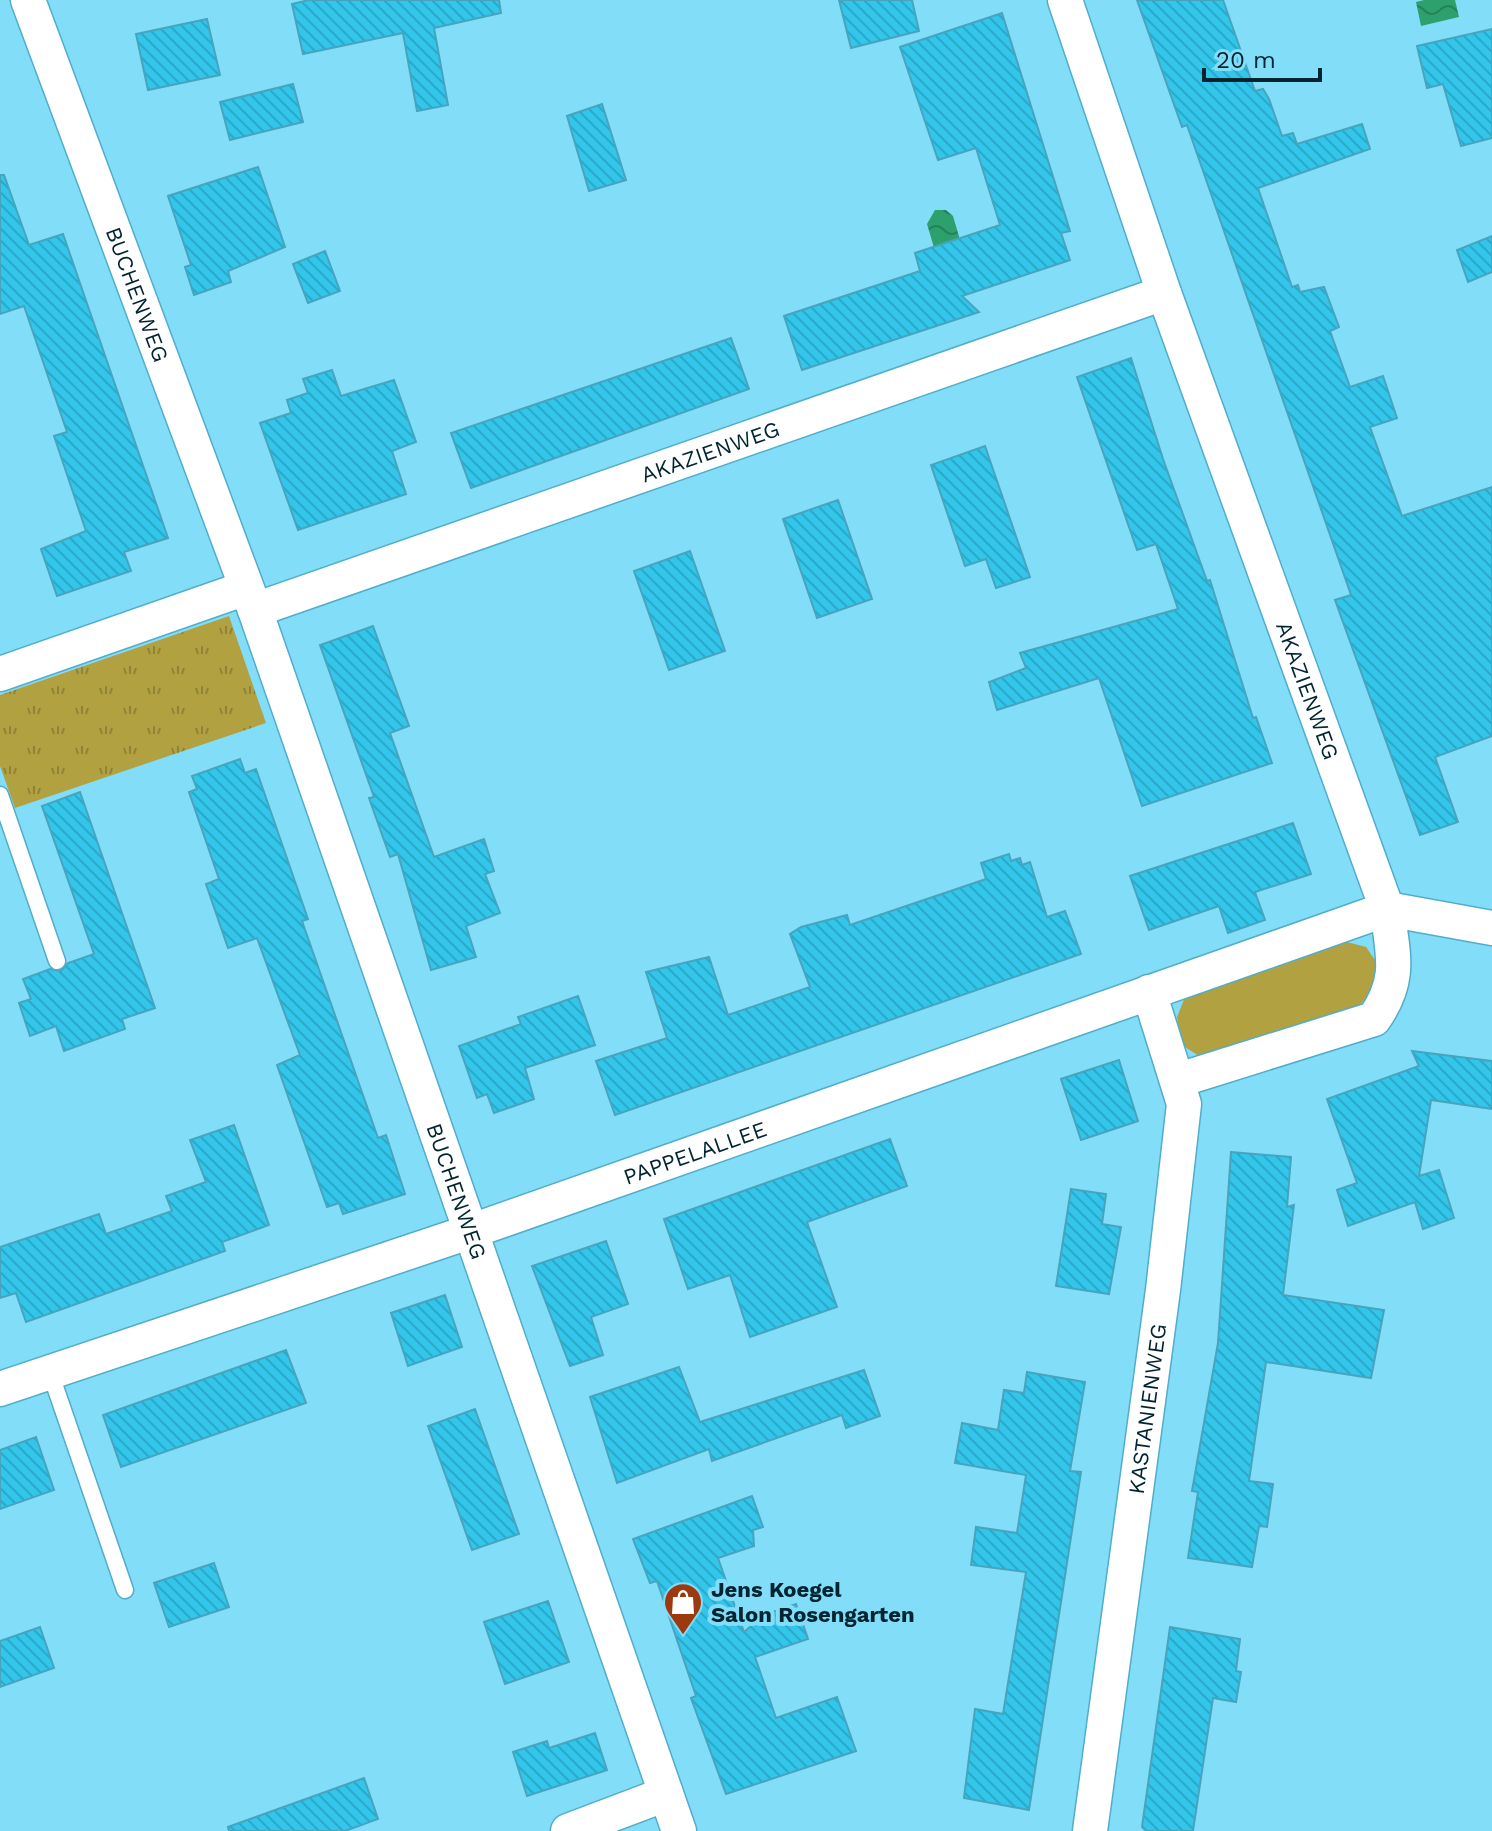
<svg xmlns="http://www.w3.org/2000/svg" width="1492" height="1831" font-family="'Work Sans',sans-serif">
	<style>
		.grass { fill: #b2a141 }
		.park { fill: url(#park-tufts) }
		.water { fill: url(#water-waves) }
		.building { fill: url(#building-back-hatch); stroke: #47a4be; stroke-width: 2 }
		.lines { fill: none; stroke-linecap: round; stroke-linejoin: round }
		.service-casing { stroke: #51adc8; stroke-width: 19 }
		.minor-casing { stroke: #51adc8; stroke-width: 37 }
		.service { stroke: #fff; stroke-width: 16 }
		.minor { stroke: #fff; stroke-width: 34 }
		.labels { text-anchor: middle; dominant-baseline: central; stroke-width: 8; stroke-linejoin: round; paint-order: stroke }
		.street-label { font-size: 22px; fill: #002530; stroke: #82ddf9 }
		.poi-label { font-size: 22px; font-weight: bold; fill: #002530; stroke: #82ddf9; text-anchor: start }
	</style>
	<defs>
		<pattern id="park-tufts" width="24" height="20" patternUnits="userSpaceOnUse" patternTransform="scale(2)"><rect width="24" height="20" fill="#b2a141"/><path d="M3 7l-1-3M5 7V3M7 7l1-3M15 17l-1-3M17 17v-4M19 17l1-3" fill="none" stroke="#8e8337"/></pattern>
		<pattern id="water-waves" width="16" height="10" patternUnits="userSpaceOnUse" patternTransform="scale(2)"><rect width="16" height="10" fill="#2da06d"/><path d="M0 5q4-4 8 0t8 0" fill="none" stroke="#24825a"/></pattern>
		<pattern id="building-back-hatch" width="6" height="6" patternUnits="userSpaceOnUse" patternTransform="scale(2)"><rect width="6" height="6" fill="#33c5ea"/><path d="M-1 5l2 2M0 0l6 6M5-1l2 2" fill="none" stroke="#2ba9c9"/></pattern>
	</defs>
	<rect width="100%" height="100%" fill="#82ddf9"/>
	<polygon class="grass" points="1343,941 1366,947 1377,963 1377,990 1357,1007 1202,1058 1182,1045 1177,1017 1185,997"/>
	<polygon class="park" points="229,616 266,723 15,808 0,766 0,695"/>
	<g class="water">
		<polygon points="1424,0 1455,0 1459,17 1421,26 1416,2"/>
		<polygon points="935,210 946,210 953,216 961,243 935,251 927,224"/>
	</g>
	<g class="building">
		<polygon points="309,0 499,0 501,13 434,28 448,105 417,111 403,33 303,54 292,4"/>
		<polygon points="839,0 912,0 919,31 851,48"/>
		<polygon points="1137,0 1223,0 1255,91 1263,89 1269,99 1282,136 1293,133 1297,144 1362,124 1370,149 1258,188 1292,287 1298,285 1300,292 1324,287 1339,327 1330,331 1350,387 1383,376 1397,418 1370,427 1402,516 1492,487 1492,736 1435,757 1458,822 1420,835 1335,600 1351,595 1187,125 1182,127"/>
		<polygon points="1002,13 1070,231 1061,233 1070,260 962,296 979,312 802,370 784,316 920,271 915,253 1000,225 976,148 938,160 900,47"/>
		<polygon points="207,19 220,75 148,90 136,34"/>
		<polygon points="1492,29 1492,138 1461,146 1443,84 1427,88 1417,46"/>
		<polygon points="293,84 303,122 230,140 220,102"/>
		<polygon points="602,104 626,180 589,191 567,116"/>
		<polygon points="258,167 285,247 228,271 231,282 194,295 185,267 191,265 168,196"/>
		<polygon points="0,175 4,175 29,245 63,234 168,538 124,552 131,571 57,596 41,549 86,531 54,436 67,432 24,306 0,314"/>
		<polygon points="1492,236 1492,272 1468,282 1457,250"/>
		<polygon points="325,251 340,291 308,303 293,264"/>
		<polygon points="731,338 749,389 471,488 451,433"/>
		<polygon points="1131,358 1163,459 1207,581 1210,580 1253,718 1256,717 1272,763 1142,806 1099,678 997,710 989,682 1026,668 1020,653 1178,609 1156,544 1137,550 1077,377"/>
		<polygon points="332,370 341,396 394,380 416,442 392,451 406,494 298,530 260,423 291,413 287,400 308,393 303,379"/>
		<polygon points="985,446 1030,577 996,588 986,559 965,566 931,465"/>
		<polygon points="838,500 872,599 817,618 783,519"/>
		<polygon points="690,551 725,651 669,670 634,571"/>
		<polygon points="373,626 409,726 390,733 434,857 484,839 494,871 485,874 500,913 466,926 476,957 431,970 398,854 390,857 369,798 374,797 320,645"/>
		<polygon points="240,759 245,773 256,769 308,919 302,921 378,1138 386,1135 405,1194 343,1214 339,1203 327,1207 277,1065 300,1055 257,938 228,948 206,884 219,879 189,792 197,789 192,776"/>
		<polygon points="80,792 155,1008 122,1019 125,1029 64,1051 56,1026 30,1036 19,1003 31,999 23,979 50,969 61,971 68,963 94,954 42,806"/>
		<polygon points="1293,823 1311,874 1255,892 1265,920 1228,933 1219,906 1149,930 1130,876"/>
		<polygon points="1009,854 1011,861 1020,858 1022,865 1030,862 1047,917 1065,911 1081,954 615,1115 596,1061 667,1038 646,972 709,957 728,1015 810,987 790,934 801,927 847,915 850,925 986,879 981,863"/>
		<polygon points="578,996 595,1045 525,1068 534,1099 494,1113 487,1094 477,1098 459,1046 521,1024 518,1017"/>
		<polygon points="1412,1051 1492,1061 1492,1109 1431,1100 1419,1176 1439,1170 1454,1218 1423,1229 1415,1202 1348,1226 1337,1190 1357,1183 1327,1099 1419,1066"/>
		<polygon points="1119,1060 1138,1121 1081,1140 1061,1079"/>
		<polygon points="234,1125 269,1225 222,1242 225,1251 26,1322 16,1293 0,1298 0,1247 99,1214 106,1234 172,1211 166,1196 206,1182 190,1140"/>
		<polygon points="890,1139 907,1186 807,1222 837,1307 750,1337 730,1275 688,1289 664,1219"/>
		<polygon points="1231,1152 1291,1157 1287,1207 1294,1205 1283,1295 1384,1310 1371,1378 1266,1362 1249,1481 1273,1484 1267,1527 1259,1526 1252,1567 1188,1558 1198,1492 1192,1491 1218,1343"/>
		<polygon points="1071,1189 1106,1194 1102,1224 1121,1227 1109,1294 1056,1286"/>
		<polygon points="606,1241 628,1304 591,1317 603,1355 570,1366 532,1266"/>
		<polygon points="445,1295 462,1347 408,1366 391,1313"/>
		<polygon points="286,1350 306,1403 121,1467 103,1415"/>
		<polygon points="679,1367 700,1422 864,1370 880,1416 846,1428 842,1415 712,1461 709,1449 617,1483 590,1397"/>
		<polygon points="1027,1372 1085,1382 1070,1471 1081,1472 1029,1810 964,1798 975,1709 1003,1714 1026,1572 971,1565 976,1527 1017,1533 1026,1475 955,1463 962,1423 998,1430 1004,1390 1024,1393"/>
		<polygon points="475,1409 519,1534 472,1550 428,1426"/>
		<polygon points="36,1437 54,1490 0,1509 0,1450"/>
		<polygon points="752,1496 763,1527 753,1530 754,1546 718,1558 744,1632 764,1615 796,1604 808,1639 755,1657 776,1718 837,1697 856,1751 726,1794 691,1698 696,1696 657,1581 650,1583 633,1539"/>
		<polygon points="214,1563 229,1607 169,1627 154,1583"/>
		<polygon points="548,1601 569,1662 505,1684 484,1622"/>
		<polygon points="40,1627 54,1668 0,1687 0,1641"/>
		<polygon points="1170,1627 1240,1639 1236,1671 1241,1672 1236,1702 1213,1698 1193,1831 1146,1831 1142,1827"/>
		<polygon points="595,1733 607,1770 527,1796 513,1752 547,1741 549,1748"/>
		<polygon points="364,1778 378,1819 345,1831 229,1831 228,1827"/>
	</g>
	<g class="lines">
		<g class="service-casing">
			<g id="service">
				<polyline points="0,795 57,961"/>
				<polyline points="50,1372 125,1590"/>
			</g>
		</g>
		<g class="minor-casing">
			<g id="minor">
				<path id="s1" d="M28,0L255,610L679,1831"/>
				<path id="s2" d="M1065,0L1164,293L1387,909C1393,955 1402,979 1374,1019L1179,1080"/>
				<path id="s3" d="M255,610L1164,293"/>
				<polyline points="0,674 246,588"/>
				<path id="s4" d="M0,1389L469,1232L1387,909L1492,928"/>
				<polyline points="568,1831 666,1794"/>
				<path id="s5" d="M1090,1831L1163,1290L1184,1104L1149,992"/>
			</g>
		</g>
		<use href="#service" class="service"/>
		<use href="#minor" class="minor"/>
	</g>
	<defs>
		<g id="shop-pin" transform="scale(2)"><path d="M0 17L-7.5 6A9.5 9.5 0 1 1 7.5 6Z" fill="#9e380e" stroke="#82ddf9"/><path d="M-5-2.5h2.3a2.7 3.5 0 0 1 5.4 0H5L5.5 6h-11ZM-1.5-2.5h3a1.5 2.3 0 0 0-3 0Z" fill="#fff"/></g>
	</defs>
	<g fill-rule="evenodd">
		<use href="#shop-pin" x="683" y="1602"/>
	</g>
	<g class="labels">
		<g class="street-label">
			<text stroke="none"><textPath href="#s1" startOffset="314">BUCHENWEG</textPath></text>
			<text stroke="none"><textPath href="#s3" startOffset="482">AKAZIENWEG</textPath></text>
			<text stroke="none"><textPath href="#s2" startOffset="732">AKAZIENWEG</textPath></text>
			<text stroke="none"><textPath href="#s4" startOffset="734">PAPPELALLEE</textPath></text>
			<text stroke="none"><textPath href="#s1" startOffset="1266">BUCHENWEG</textPath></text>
			<text stroke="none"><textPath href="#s5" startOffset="426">KASTANIENWEG</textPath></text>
		</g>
		<g class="poi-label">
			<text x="711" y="1589">Jens Koegel<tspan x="711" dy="25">Salon Rosengarten</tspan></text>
		</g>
	</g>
	<path d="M1204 68v12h116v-12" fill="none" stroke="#002530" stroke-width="4"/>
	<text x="1216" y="68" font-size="24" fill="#002530" stroke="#82ddf9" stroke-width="6" paint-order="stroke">20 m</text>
</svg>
